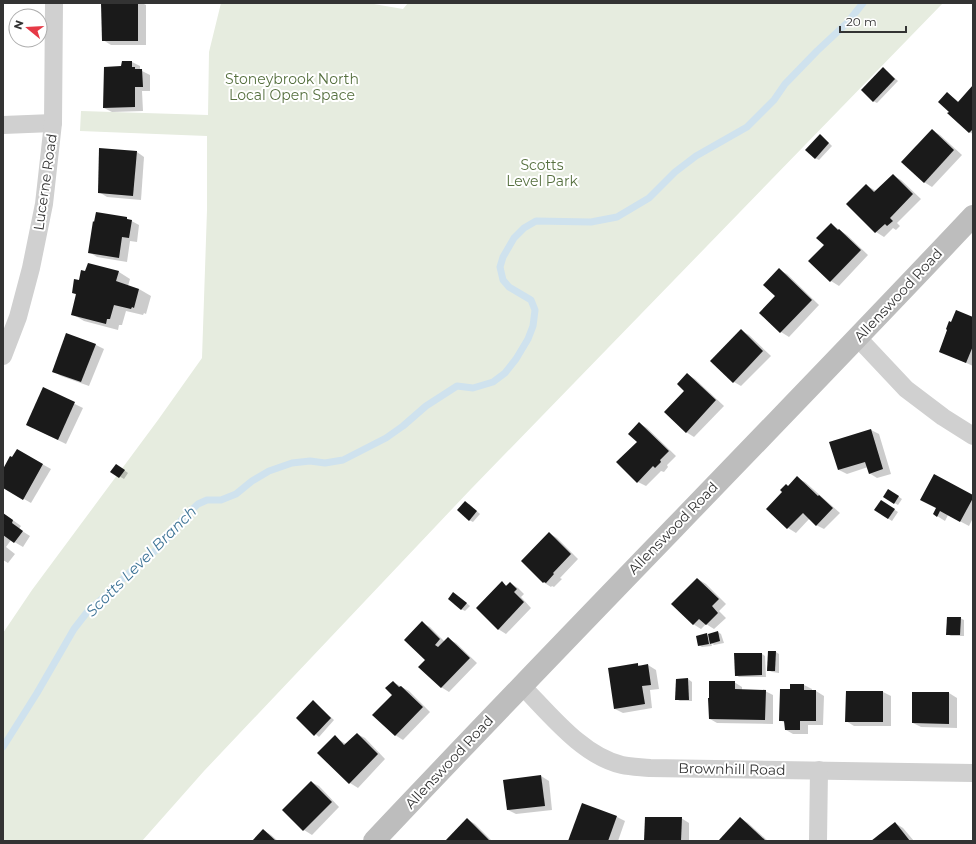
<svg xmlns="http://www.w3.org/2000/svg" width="976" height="844" font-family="Montserrat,sans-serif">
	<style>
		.green { fill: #e6ecdf }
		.shadow { fill: #0003 }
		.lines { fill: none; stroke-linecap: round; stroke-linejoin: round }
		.stream { stroke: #cfe2ee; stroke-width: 7 }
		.building { fill: #1a1a1a }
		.street { stroke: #d0d0d0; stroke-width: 18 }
		.secondary { stroke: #bdbdbd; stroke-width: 22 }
		.labels { text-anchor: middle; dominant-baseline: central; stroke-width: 4; stroke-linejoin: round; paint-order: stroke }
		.park-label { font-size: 14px; fill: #56703f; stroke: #fff }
		.street-label { font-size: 14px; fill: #333; stroke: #fff }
		.water-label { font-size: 15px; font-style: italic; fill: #3f7597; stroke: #fff }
	</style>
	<rect width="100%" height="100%" fill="#fff"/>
	<polygon class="green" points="221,3 368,3 403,9 408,3 943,3 471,489 204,771 142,841 3,841 3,633 32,590 158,420 202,358 207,210 207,136 80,131 81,111 208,115 209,52"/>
	<g class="shadow">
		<polygon points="102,3 142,3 146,5 146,45 111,45 103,40"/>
		<polygon points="123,62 132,62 140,66 140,70 150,75 150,91 142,91 143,111 112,112 104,108 122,67"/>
		<polygon points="887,71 898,81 877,103 873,101"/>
		<polygon points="973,87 973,134 969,132 950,112 947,93 959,102"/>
		<polygon points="932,130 940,135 962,155 932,187 924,182"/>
		<polygon points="821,135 832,146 819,160 815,158"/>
		<polygon points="137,152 144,157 141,200 107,197 99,192"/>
		<polygon points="894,176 901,180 921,199 897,223 900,226 896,230 893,228 884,237 876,232 847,204 866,185 876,191"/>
		<polygon points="126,218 139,225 137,242 130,241 127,262 97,257 89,252"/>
		<polygon points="831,224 847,235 868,255 839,286 831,281 810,261 825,245"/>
		<polygon points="779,270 787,274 819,305 789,337 781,332 761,313 776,296"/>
		<polygon points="119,272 130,279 128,286 139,289 151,296 146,314 144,313 143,315 126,311 122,325 119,325 118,330 84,321 72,314 77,295 73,293 79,282"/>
		<polygon points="973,318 973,366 940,351 952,323"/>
		<polygon points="742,331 749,335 771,356 741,386 734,382"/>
		<polygon points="67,335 96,345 104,349 89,386 61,376 53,371"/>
		<polygon points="687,374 695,379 724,406 694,437 686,432 685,391"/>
		<polygon points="44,389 83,408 66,444 35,429"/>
		<polygon points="639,423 647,428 676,456 667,465 668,467 664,472 661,471 646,486 638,482"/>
		<polygon points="871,430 879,434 891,474 877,478 869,473 868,467 847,474 839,470"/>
		<polygon points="17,450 51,469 31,503 3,487 3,471"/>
		<polygon points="120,467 128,473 124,479 112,472"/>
		<polygon points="797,478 805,482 840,513 824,529 816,525 810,518 796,533 788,528 768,509"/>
		<polygon points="889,490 902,499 898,505 884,497"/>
		<polygon points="973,496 973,518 969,526 948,515 945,521 934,514 937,508"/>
		<polygon points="881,501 898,512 892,521 875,510"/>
		<polygon points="469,504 480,514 473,522 469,520"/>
		<polygon points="3,513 21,526 19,529 30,536 23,547 11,540 6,547 15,554 8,563 3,560"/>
		<polygon points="549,533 557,538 578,559 560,578 562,579 554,587 552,586 551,587 543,582"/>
		<polygon points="698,579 706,584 726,604 719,611 726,618 714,629 706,624 701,629 693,624"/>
		<polygon points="502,583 508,586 510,583 518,588 524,594 521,597 531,608 506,634 498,629"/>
		<polygon points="454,593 470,606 465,611 461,609"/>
		<polygon points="960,618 964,620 964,636 951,636 947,634"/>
		<polygon points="422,623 430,627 445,642 448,639 456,643 477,663 449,692 441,687 427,660"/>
		<polygon points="718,632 721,634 724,643 714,645 711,643 712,646 702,647 699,645 706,635 709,636"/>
		<polygon points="776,652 779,654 779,673 772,672 768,670"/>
		<polygon points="762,654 765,656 766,677 739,677 736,675"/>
		<polygon points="637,664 641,666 648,665 656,670 659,689 650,690 652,708 623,713 615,709"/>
		<polygon points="688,679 692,682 692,701 680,701 676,699 677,680"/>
		<polygon points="393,682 409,691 430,712 403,740 395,735"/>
		<polygon points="734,682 742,687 742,690 765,691 773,695 773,724 717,723 710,719"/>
		<polygon points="804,685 812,689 812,691 816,691 824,696 823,725 808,725 808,734 793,734 786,730 785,723 780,720 791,690"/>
		<polygon points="883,692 891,696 891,726 854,726 846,721"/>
		<polygon points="949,693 957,698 957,728 921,727 913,723"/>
		<polygon points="313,701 334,720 319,737 297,718"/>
		<polygon points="357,734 365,738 385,759 358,788 350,783 319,753 335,737 346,744"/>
		<polygon points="541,776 549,781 552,810 516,814 508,810"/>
		<polygon points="311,782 319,786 339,807 312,835 304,830 283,810"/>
		<polygon points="583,804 617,817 625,821 618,841 571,841"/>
		<polygon points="681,818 689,823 689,841 645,841"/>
		<polygon points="740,818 748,823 768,841 721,841"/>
		<polygon points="467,819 475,824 492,841 446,841"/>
		<polygon points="973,821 973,841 972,841"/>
		<polygon points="895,823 903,828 914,841 872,841"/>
		<polygon points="263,830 271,835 278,841 253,841"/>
	</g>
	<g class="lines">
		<polyline class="stream" points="3,747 37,693 74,629 88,611 110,592 130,572 162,545 183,518 198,504 207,500 221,500 236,494 252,481 269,471 292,463 310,461 325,463 343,460 386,438 403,426 426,406 457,386 473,388 493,382 505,373 516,359 528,339 533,326 535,310 531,300 509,287 503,280 500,267 503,257 514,238 524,228 536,221 591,222 617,217 649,198 675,172 696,156 747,127 774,100 785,84 817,51 848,22 863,3"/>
	</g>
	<g class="building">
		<polygon points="101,3 138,3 138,41 102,41"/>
		<polygon points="122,61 132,61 132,67 135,67 135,69 142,69 143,87 135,87 135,107 103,108 104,67 121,66"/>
		<polygon points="883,67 895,79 873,102 861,90"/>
		<polygon points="973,85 973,129 969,133 947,113 949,112 938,102 947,92 958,102"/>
		<polygon points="932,129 954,150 924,183 901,162"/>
		<polygon points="820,134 829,143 815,159 805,150"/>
		<polygon points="99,148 137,151 133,196 98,193"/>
		<polygon points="893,174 913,194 890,218 893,221 887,226 885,224 875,233 846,204 866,184 874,192"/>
		<polygon points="96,212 127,217 127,219 132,220 129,238 122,237 119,258 88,253 93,221 94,222"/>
		<polygon points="831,223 838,230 839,229 861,250 830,282 808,261 824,245 816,238"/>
		<polygon points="88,263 119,271 116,281 139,289 134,308 132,307 131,309 114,305 110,319 107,319 106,324 71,315 76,294 72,293 74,279 79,280 81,270 85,271"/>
		<polygon points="779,268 812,300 780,333 759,313 775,296 763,285"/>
		<polygon points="956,310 973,317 973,346 966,363 939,352 947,330 946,329 949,321 951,322"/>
		<polygon points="741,329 763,351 733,383 710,361"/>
		<polygon points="66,333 96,344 81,382 52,372"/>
		<polygon points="687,373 716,400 686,433 664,412 684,391 677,384"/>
		<polygon points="43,387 75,402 58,440 26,425"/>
		<polygon points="639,422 669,451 660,460 661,462 655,468 653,466 637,483 616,462 637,442 628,434"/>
		<polygon points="871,429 883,469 869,474 865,462 838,470 829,442"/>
		<polygon points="17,449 43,464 23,500 3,488 3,469 10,456 12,457"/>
		<polygon points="116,464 125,470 119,478 110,472"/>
		<polygon points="934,474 973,495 973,498 960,522 940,511 937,517 933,514 936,508 920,500"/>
		<polygon points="797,476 818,496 819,495 833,508 816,526 803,513 787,529 766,509 782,492 780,490 786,484 788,486"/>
		<polygon points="888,489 899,496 894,504 883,497"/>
		<polygon points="881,500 895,509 888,519 874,510"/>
		<polygon points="465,501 477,511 469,521 457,510"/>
		<polygon points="3,513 13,520 12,523 23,531 14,543 3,535"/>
		<polygon points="549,532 571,554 553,573 554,574 546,583 544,582 543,583 521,561"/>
		<polygon points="697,578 719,599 712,606 718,613 706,625 699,619 693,625 671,604"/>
		<polygon points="502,581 506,586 510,582 517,589 514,592 524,602 498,630 476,608"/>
		<polygon points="453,592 467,603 461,610 448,599"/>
		<polygon points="947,617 961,617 960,635 946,635"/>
		<polygon points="422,621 440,639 435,645 438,647 448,637 470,658 441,688 418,667 425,660 404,640"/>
		<polygon points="718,631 720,641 710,644 708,634"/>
		<polygon points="707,633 709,644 698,646 696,636"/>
		<polygon points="768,651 776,651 775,671 767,671"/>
		<polygon points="734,653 762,653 762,675 735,676"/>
		<polygon points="638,663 638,666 648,664 651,685 642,686 645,704 614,709 608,668"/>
		<polygon points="688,678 689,700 675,700 676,679"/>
		<polygon points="393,681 399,687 401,686 423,707 395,736 372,715 392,695 385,688"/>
		<polygon points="709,681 735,681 735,689 766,690 765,720 709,719 708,698 709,698"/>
		<polygon points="790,684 804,684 804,690 816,690 816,721 800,721 800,730 785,730 784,721 779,721 780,689 790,689"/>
		<polygon points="846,691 883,691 883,722 845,722"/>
		<polygon points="912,692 949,692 949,724 912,723"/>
		<polygon points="313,700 331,718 314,736 296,718"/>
		<polygon points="357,733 378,754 349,784 317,753 335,735 344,745"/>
		<polygon points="541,775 545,806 507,810 503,780"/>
		<polygon points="311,781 332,802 303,831 282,810"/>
		<polygon points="582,803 617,816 608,841 568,841"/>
		<polygon points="645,817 682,817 681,841 644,841"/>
		<polygon points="740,817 766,841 720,841 719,840"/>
		<polygon points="467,818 490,841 445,841"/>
		<polygon points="895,822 910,841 871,841"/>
		<polygon points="263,829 276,841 252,841"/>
	</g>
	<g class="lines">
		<g class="street">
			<polyline points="3,125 53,123"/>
			<polyline points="858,338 906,389 943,417 973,436"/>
			<polyline points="3,356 18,317 31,268 44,204 53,123 54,3"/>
			<path d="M521,685C549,713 582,756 622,765C631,767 641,767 650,768L973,773"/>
			<polyline points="818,841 819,770"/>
		</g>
		<path class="secondary" d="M374,841C572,631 775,426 973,216"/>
	</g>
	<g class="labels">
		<g class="park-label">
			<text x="292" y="79">Stoneybrook North<tspan x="292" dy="16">Local Open Space</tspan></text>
			<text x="542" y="165">Scotts<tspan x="542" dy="16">Level Park</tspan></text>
		</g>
		<g class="street-label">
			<text transform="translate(45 182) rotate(-82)">Lucerne Road</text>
			<text transform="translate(898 295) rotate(-47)">Allenswood Road</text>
			<text transform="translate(673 528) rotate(-46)">Allenswood Road</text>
			<text transform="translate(449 762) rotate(-47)">Allenswood Road</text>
			<text transform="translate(732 769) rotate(1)">Brownhill Road</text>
		</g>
		<g class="water-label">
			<text transform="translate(141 561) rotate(-45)">Scotts Level Branch</text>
		</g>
	</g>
	<rect width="976" height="844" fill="none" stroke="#333333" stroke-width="8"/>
	<g transform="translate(28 28) rotate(288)"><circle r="19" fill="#ffffff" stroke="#adadad"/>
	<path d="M0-3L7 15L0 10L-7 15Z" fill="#e63946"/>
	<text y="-6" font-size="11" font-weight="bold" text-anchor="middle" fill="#333333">N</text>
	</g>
	<path d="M840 26v6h66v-6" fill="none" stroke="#333333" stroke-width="2"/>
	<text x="846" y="26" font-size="12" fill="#333333" stroke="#ffffff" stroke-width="3" paint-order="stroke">20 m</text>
</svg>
